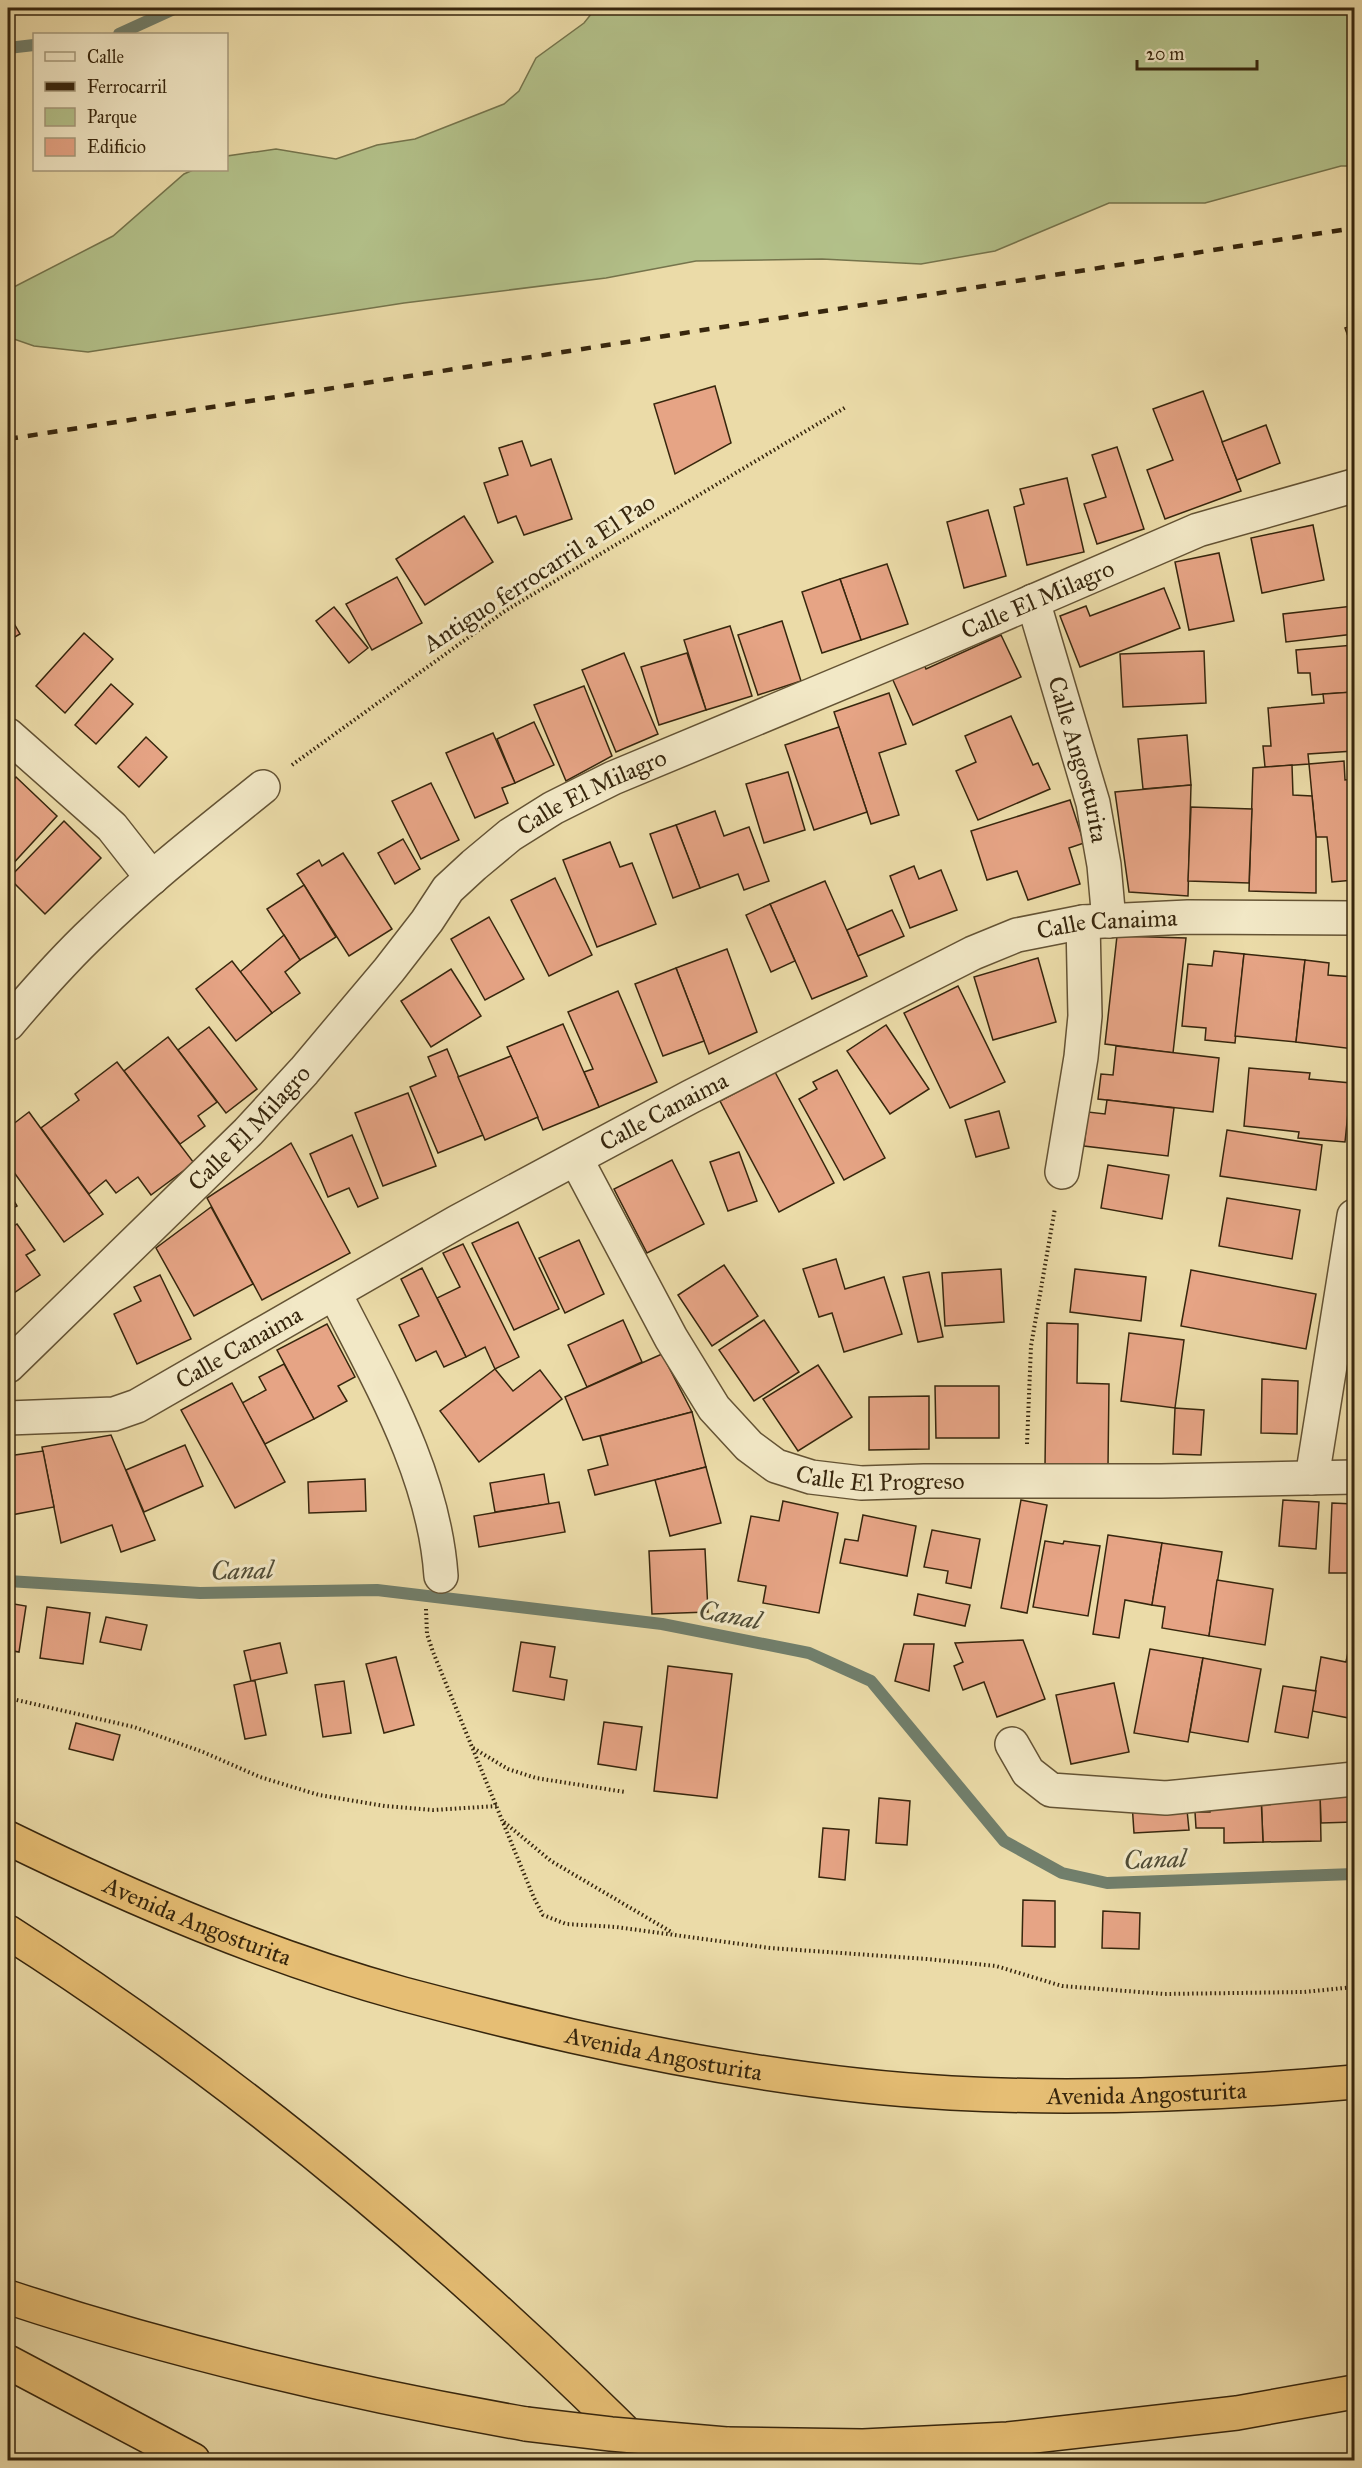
<svg xmlns="http://www.w3.org/2000/svg" width="1362" height="2468" font-family="'IM FELL Great Primer',serif">
	<style>
		.green { fill: #b3c18a; stroke: #75744c; stroke-width: 1.5 }
		.lines { fill: none; stroke-linecap: round; stroke-linejoin: round }
		.stream { stroke: #717f6c; stroke-width: 12 }
		.building { fill: #e6a485; stroke: #37260d; stroke-width: 1.5 }
		.street-casing { stroke: #645334; stroke-width: 36 }
		.highway-casing { stroke: #37260d; stroke-width: 36 }
		.path { stroke: #37260d; stroke-width: 4; stroke-dasharray: 1.5 3; stroke-linecap: butt }
		.street { stroke: #f2e8c6; stroke-width: 33 }
		.highway { stroke: #e6be74; stroke-width: 33 }
		.rail { stroke: #37260d; stroke-width: 4.5; stroke-dasharray: 10 10; stroke-linecap: butt }
		.highway-bridge-casing { stroke: #37260d; stroke-width: 36; stroke-linecap: butt }
		.highway-bridge { stroke: #e6be74; stroke-width: 33 }
		.labels { text-anchor: middle; dominant-baseline: central; stroke-width: 6; stroke-linejoin: round; paint-order: stroke }
		.street-label { font-size: 24px; fill: #37260d; stroke: #f2e8c6 }
		.water-label { font-size: 26px; font-style: italic; fill: #4f4b35; stroke: #f2e8c6 }
	</style>
	<rect width="100%" height="100%" fill="#ebdba8"/>
	<filter id="stains"><feTurbulence type="fractalNoise" baseFrequency=".00333" numOctaves="4"/><feColorMatrix values="0 0 0 0 .2 0 0 0 0 .09 0 0 0 0 .02 0 0 0 .5 -.17"/></filter>
	<radialGradient id="worn" r=".72"><stop offset=".6" stop-color="#630" stop-opacity="0"/><stop offset="1" stop-color="#630" stop-opacity=".3"/></radialGradient>
	<polygon class="green" points="596,8 1354,8 1354,166 1341,166 1205,203 1109,203 995,251 921,264 822,259 696,261 606,278 404,303 88,352 34,346 8,337 8,290 113,236 184,174 193,170 226,170 227,156 276,149 336,159 377,145 415,139 504,104 519,91 536,58 584,23"/>
	<g class="lines">
		<g class="stream">
			<polyline points="119,34 176,8"/>
			<polyline points="8,48 34,45"/>
			<polyline points="8,1581 200,1593 377,1590 662,1624 809,1653 871,1681 1004,1841 1062,1873 1107,1883 1354,1874"/>
		</g>
	</g>
	<g class="building">
		<polygon points="1354,325 1354,353 1345,328"/>
		<polygon points="715,386 731,443 675,474 654,404"/>
		<polygon points="1203,391 1241,491 1165,519 1147,470 1173,460 1153,409"/>
		<polygon points="1266,425 1280,463 1237,480 1222,442"/>
		<polygon points="522,441 531,466 551,459 572,519 524,535 516,516 498,523 484,483 508,475 499,448"/>
		<polygon points="1117,447 1144,529 1097,544 1084,504 1106,497 1092,455"/>
		<polygon points="1067,478 1084,552 1027,565 1014,507 1024,504 1020,489"/>
		<polygon points="988,510 1006,576 964,588 947,522"/>
		<polygon points="464,516 493,562 425,605 396,559"/>
		<polygon points="1313,525 1324,580 1262,593 1251,538"/>
		<polygon points="1219,553 1234,621 1189,630 1175,562"/>
		<polygon points="887,564 908,624 861,640 840,579"/>
		<polygon points="397,577 422,623 372,650 346,604"/>
		<polygon points="840,579 861,640 822,653 802,592"/>
		<polygon points="1164,588 1180,628 1080,667 1060,616 1086,606 1090,616"/>
		<polygon points="1353,606 1354,634 1286,642 1283,614"/>
		<polygon points="334,607 368,648 349,663 316,621"/>
		<polygon points="8,613 20,634 8,641"/>
		<polygon points="782,621 801,681 758,695 738,635"/>
		<polygon points="730,626 752,696 706,710 684,640"/>
		<polygon points="84,633 113,659 65,713 36,686"/>
		<polygon points="1001,635 1021,677 913,725 892,678 924,664 926,669"/>
		<polygon points="1354,645 1354,692 1312,695 1310,673 1298,673 1296,650"/>
		<polygon points="1204,651 1206,703 1123,707 1120,654"/>
		<polygon points="624,653 658,734 616,752 582,670"/>
		<polygon points="687,653 706,710 659,725 641,667"/>
		<polygon points="111,684 133,704 96,744 75,725"/>
		<polygon points="584,686 612,756 566,781 534,705"/>
		<polygon points="1353,692 1354,751 1308,754 1309,764 1265,767 1263,746 1271,746 1268,708 1324,703 1323,694"/>
		<polygon points="889,693 906,744 879,753 899,815 871,824 834,712"/>
		<polygon points="1011,716 1033,765 1038,763 1050,789 978,820 956,771 976,762 965,736"/>
		<polygon points="534,722 554,765 515,783 497,739"/>
		<polygon points="839,727 867,812 814,830 785,745"/>
		<polygon points="493,733 515,783 502,788 508,803 475,818 446,753"/>
		<polygon points="1187,735 1191,785 1143,789 1138,739"/>
		<polygon points="146,737 167,757 139,787 118,767"/>
		<polygon points="1344,761 1345,780 1354,779 1354,880 1332,882 1327,837 1316,837 1309,764"/>
		<polygon points="1292,765 1293,795 1312,796 1316,837 1316,893 1249,891 1253,768"/>
		<polygon points="788,772 805,830 764,843 746,784"/>
		<polygon points="16,777 57,816 8,869 8,786"/>
		<polygon points="431,783 459,840 421,859 392,801"/>
		<polygon points="1191,785 1188,896 1129,892 1115,792"/>
		<polygon points="1070,800 1084,843 1069,848 1080,884 1028,900 1017,871 987,880 971,831"/>
		<polygon points="1191,807 1252,809 1249,883 1188,881"/>
		<polygon points="715,811 724,836 749,827 769,881 744,890 738,874 700,888 676,825"/>
		<polygon points="64,821 101,858 45,914 9,878"/>
		<polygon points="676,825 700,888 673,898 650,834"/>
		<polygon points="403,839 420,869 395,884 378,853"/>
		<polygon points="610,842 620,867 632,863 656,924 597,947 563,860"/>
		<polygon points="343,853 392,929 349,956 297,874 319,860 322,866"/>
		<polygon points="914,866 919,879 941,870 957,910 910,928 890,876"/>
		<polygon points="555,878 592,955 549,976 511,900"/>
		<polygon points="825,881 867,976 812,999 770,904"/>
		<polygon points="304,885 336,937 300,960 267,909"/>
		<polygon points="770,904 795,961 771,972 746,915"/>
		<polygon points="892,910 904,936 858,956 847,930"/>
		<polygon points="489,917 524,979 485,1000 451,939"/>
		<polygon points="284,935 300,960 285,972 300,993 272,1013 240,972"/>
		<polygon points="1117,936 1186,938 1173,1053 1105,1044"/>
		<polygon points="727,949 757,1032 709,1054 676,968"/>
		<polygon points="1214,951 1244,954 1235,1043 1205,1040 1206,1028 1182,1026 1188,964 1212,966"/>
		<polygon points="1244,954 1305,960 1296,1042 1235,1036"/>
		<polygon points="1038,958 1056,1022 993,1040 974,977"/>
		<polygon points="1305,960 1329,963 1328,975 1354,977 1354,1049 1296,1042"/>
		<polygon points="232,961 272,1013 236,1041 196,989"/>
		<polygon points="676,968 704,1041 663,1056 635,984"/>
		<polygon points="451,969 481,1016 431,1047 401,1001"/>
		<polygon points="958,986 1005,1082 950,1108 904,1013"/>
		<polygon points="618,991 657,1082 599,1107 584,1072 593,1069 568,1012"/>
		<polygon points="563,1024 599,1107 543,1130 507,1047"/>
		<polygon points="886,1025 929,1089 890,1114 847,1051"/>
		<polygon points="209,1027 257,1089 226,1113 178,1050"/>
		<polygon points="168,1037 217,1102 198,1116 205,1126 180,1144 124,1071"/>
		<polygon points="1116,1046 1219,1058 1213,1112 1098,1099 1101,1074 1113,1075"/>
		<polygon points="447,1049 483,1135 438,1153 410,1087 436,1076 428,1057"/>
		<polygon points="511,1056 538,1117 485,1140 458,1077"/>
		<polygon points="117,1062 194,1163 151,1195 138,1177 116,1193 106,1180 89,1194 41,1128 79,1100 75,1094"/>
		<polygon points="1249,1068 1310,1073 1309,1079 1351,1083 1345,1142 1298,1138 1299,1132 1244,1126"/>
		<polygon points="837,1070 885,1158 844,1180 799,1099 817,1089 813,1082"/>
		<polygon points="775,1072 834,1183 779,1212 720,1101"/>
		<polygon points="408,1093 436,1166 383,1186 355,1113"/>
		<polygon points="1107,1100 1174,1108 1168,1156 1084,1146 1088,1112 1105,1114"/>
		<polygon points="999,1111 1009,1148 976,1157 965,1120"/>
		<polygon points="29,1112 103,1214 64,1242 8,1164 8,1128"/>
		<polygon points="1227,1130 1322,1145 1316,1190 1220,1176"/>
		<polygon points="352,1135 378,1198 358,1207 349,1188 328,1197 310,1154"/>
		<polygon points="291,1143 350,1253 262,1300 207,1198"/>
		<polygon points="739,1152 757,1201 728,1211 710,1162"/>
		<polygon points="672,1160 704,1224 647,1253 614,1189"/>
		<polygon points="1108,1165 1169,1175 1162,1219 1101,1208"/>
		<polygon points="8,1191 17,1206 8,1211"/>
		<polygon points="1227,1198 1300,1210 1292,1259 1219,1246"/>
		<polygon points="211,1207 253,1284 194,1316 156,1248"/>
		<polygon points="518,1222 559,1309 514,1330 472,1243"/>
		<polygon points="17,1224 35,1250 26,1255 40,1275 8,1297 8,1230"/>
		<polygon points="579,1240 604,1294 565,1313 539,1258"/>
		<polygon points="463,1244 519,1357 495,1369 485,1347 466,1357 437,1298 460,1287 443,1253"/>
		<polygon points="836,1259 845,1289 884,1277 902,1334 844,1352 832,1313 819,1317 803,1269"/>
		<polygon points="724,1265 758,1316 712,1346 678,1295"/>
		<polygon points="422,1268 466,1357 444,1367 436,1351 416,1361 399,1325 419,1316 401,1279"/>
		<polygon points="1001,1269 1004,1322 945,1326 942,1273"/>
		<polygon points="1075,1269 1146,1277 1141,1321 1070,1312"/>
		<polygon points="1191,1270 1316,1294 1306,1349 1181,1326"/>
		<polygon points="929,1272 943,1337 918,1342 903,1277"/>
		<polygon points="160,1275 191,1339 137,1364 114,1314 141,1301 134,1287"/>
		<polygon points="623,1320 642,1362 587,1387 568,1345"/>
		<polygon points="764,1320 799,1372 754,1401 719,1350"/>
		<polygon points="1047,1323 1078,1324 1077,1383 1109,1384 1108,1467 1045,1466"/>
		<polygon points="327,1324 355,1377 338,1386 347,1401 314,1419 277,1350"/>
		<polygon points="1129,1333 1184,1340 1175,1408 1121,1401"/>
		<polygon points="662,1354 692,1412 583,1440 565,1397"/>
		<polygon points="284,1364 314,1419 265,1444 242,1403 266,1390 259,1377"/>
		<polygon points="818,1365 852,1417 798,1451 763,1399"/>
		<polygon points="495,1369 513,1391 540,1370 562,1399 479,1462 440,1411"/>
		<polygon points="1262,1379 1298,1381 1297,1434 1261,1433"/>
		<polygon points="232,1383 285,1482 235,1508 181,1410"/>
		<polygon points="935,1386 999,1386 999,1438 936,1438"/>
		<polygon points="929,1396 929,1449 869,1450 869,1397"/>
		<polygon points="1175,1408 1204,1410 1201,1455 1173,1454"/>
		<polygon points="692,1412 706,1467 595,1495 588,1470 608,1465 600,1436"/>
		<polygon points="111,1435 155,1540 121,1552 112,1525 61,1543 42,1447"/>
		<polygon points="185,1445 203,1486 144,1512 126,1470"/>
		<polygon points="43,1451 54,1507 11,1515 10,1507 8,1507 8,1456"/>
		<polygon points="706,1467 721,1523 670,1536 655,1480"/>
		<polygon points="544,1474 549,1504 495,1512 490,1483"/>
		<polygon points="365,1479 366,1511 309,1513 308,1482"/>
		<polygon points="1021,1500 1047,1505 1027,1613 1001,1608"/>
		<polygon points="1283,1500 1319,1502 1316,1549 1279,1546"/>
		<polygon points="783,1501 838,1513 819,1613 763,1603 766,1586 738,1581 751,1516 779,1521"/>
		<polygon points="559,1502 565,1532 479,1547 474,1516"/>
		<polygon points="1332,1503 1354,1504 1354,1573 1329,1573"/>
		<polygon points="863,1515 916,1526 907,1576 840,1563 845,1539 858,1541"/>
		<polygon points="932,1530 980,1539 971,1588 946,1583 948,1571 924,1567"/>
		<polygon points="1108,1535 1162,1543 1152,1605 1125,1600 1119,1638 1093,1634"/>
		<polygon points="1045,1541 1063,1544 1064,1541 1100,1546 1088,1616 1033,1607"/>
		<polygon points="1162,1543 1222,1552 1209,1636 1162,1628 1165,1607 1152,1605"/>
		<polygon points="705,1549 708,1612 652,1614 649,1551"/>
		<polygon points="1217,1580 1273,1589 1265,1645 1209,1636"/>
		<polygon points="918,1594 970,1605 965,1626 914,1615"/>
		<polygon points="8,1603 26,1606 19,1652 8,1650"/>
		<polygon points="47,1607 90,1613 83,1664 40,1658"/>
		<polygon points="106,1617 147,1625 141,1650 100,1642"/>
		<polygon points="1352,1633 1354,1633 1354,1719 1312,1711 1321,1657 1346,1662"/>
		<polygon points="1023,1640 1045,1699 997,1717 984,1682 963,1690 954,1666 963,1662 955,1643"/>
		<polygon points="521,1642 555,1647 550,1677 567,1680 564,1700 513,1691"/>
		<polygon points="280,1643 287,1673 251,1681 244,1651"/>
		<polygon points="904,1644 934,1644 929,1691 895,1681"/>
		<polygon points="1150,1649 1203,1658 1188,1742 1134,1733"/>
		<polygon points="396,1657 414,1725 384,1733 366,1664"/>
		<polygon points="1203,1658 1261,1669 1248,1742 1190,1732"/>
		<polygon points="668,1666 732,1674 717,1798 654,1791"/>
		<polygon points="251,1681 255,1681 266,1735 245,1739 234,1685"/>
		<polygon points="344,1681 351,1733 323,1737 315,1685"/>
		<polygon points="1114,1683 1129,1752 1071,1764 1056,1695"/>
		<polygon points="1283,1686 1316,1691 1308,1738 1275,1732"/>
		<polygon points="604,1722 642,1727 636,1770 598,1764"/>
		<polygon points="76,1723 120,1735 113,1760 69,1749"/>
		<polygon points="1354,1793 1354,1822 1321,1823 1320,1794"/>
		<polygon points="1320,1794 1321,1841 1263,1842 1261,1795"/>
		<polygon points="1261,1795 1263,1842 1224,1843 1224,1828 1196,1828 1195,1812 1210,1812 1209,1796"/>
		<polygon points="879,1798 910,1801 907,1845 876,1843"/>
		<polygon points="1186,1800 1189,1830 1134,1833 1132,1803"/>
		<polygon points="823,1828 849,1830 845,1880 819,1877"/>
		<polygon points="1023,1900 1055,1901 1055,1947 1022,1946"/>
		<polygon points="1103,1911 1140,1913 1139,1949 1102,1948"/>
	</g>
	<g class="lines">
		<g class="street-casing">
			<g id="street">
				<path id="s1" d="M1033,601L1093,803L1104,865L1109,921"/>
				<polyline points="8,735 112,827 152,878"/>
				<path d="M8,1024C36,991 64,959 95,930C148,878 206,833 263,787"/>
				<path id="s2" d="M576,1159L671,1338L714,1408L749,1446L776,1466L811,1477L861,1483L924,1481H1161L1354,1477"/>
				<polyline points="1062,1172 1081,1057 1085,1016 1083,922"/>
				<path d="M335,1294C380,1383 434,1474 441,1576"/>
				<path id="s3" d="M8,1366L248,1132L304,1071L389,970L427,921L448,889L474,865L510,835L553,808L613,778L932,645L1198,530L1353,486"/>
				<path id="s4" d="M8,1418L114,1414L137,1406L457,1222L690,1097L973,953L1017,935L1083,922L1188,917L1354,918"/>
				<polyline points="1312,1478 1354,1216"/>
				<polyline points="1012,1744 1028,1772 1051,1790 1166,1798 1354,1779"/>
			</g>
		</g>
		<g class="highway-casing">
			<g id="highway">
				<path id="s5" d="M8,1838C135,1900 266,1956 403,1994C459,2009 515,2023 572,2036C696,2064 823,2086 951,2093C1086,2100 1220,2094 1354,2082"/>
				<path d="M8,1932C243,2082 457,2263 653,2460"/>
				<path d="M8,2297C177,2353 350,2393 526,2424"/>
				<polyline points="8,2362 193,2460"/>
				<polyline points="726,2444 863,2446 1008,2439 1237,2413 1354,2392"/>
			</g>
		</g>
		<g class="path">
			<polyline points="292,765 505,611 846,407"/>
			<polyline points="1027,1444 1031,1346 1055,1208"/>
			<polyline points="426,1609 427,1634 433,1652 534,1898 543,1915 566,1924 616,1927 770,1948 927,1959 996,1966 1062,1986 1165,1994 1304,1992 1354,1987"/>
			<polyline points="8,1698 134,1727 203,1752 260,1777 319,1795 385,1806 433,1810 497,1806"/>
			<polyline points="473,1748 508,1769 536,1778 625,1792"/>
			<polyline points="504,1822 551,1861 673,1933"/>
		</g>
		<use href="#street" class="street"/>
		<use href="#highway" class="highway"/>
		<polyline class="rail" points="8,439 1354,228"/>
		<g class="highway-bridge-casing">
			<polyline id="highway-bridge" points="526,2424 611,2434 726,2444"/>
		</g>
		<use href="#highway-bridge" class="highway-bridge"/>
	</g>
	<g class="labels">
		<g class="street-label">
			<text transform="translate(539 573) rotate(-33)">Antiguo ferrocarril a El Pao</text>
			<text stroke="none"><textPath href="#s3" startOffset="1311">Calle El Milagro</textPath></text>
			<text stroke="none"><textPath href="#s1" startOffset="165">Calle Angosturita</textPath></text>
			<text stroke="none"><textPath href="#s3" startOffset="825">Calle El Milagro</textPath></text>
			<text stroke="none"><textPath href="#s4" startOffset="1220">Calle Canaima</textPath></text>
			<text stroke="none"><textPath href="#s4" startOffset="734">Calle Canaima</textPath></text>
			<text stroke="none"><textPath href="#s3" startOffset="339">Calle El Milagro</textPath></text>
			<text stroke="none"><textPath href="#s4" startOffset="248">Calle Canaima</textPath></text>
			<text stroke="none"><textPath href="#s2" startOffset="476">Calle El Progreso</textPath></text>
			<text stroke="none"><textPath href="#s5" startOffset="207">Avenida Angosturita</textPath></text>
			<text stroke="none"><textPath href="#s5" startOffset="693">Avenida Angosturita</textPath></text>
			<text stroke="none"><textPath href="#s5" startOffset="1179">Avenida Angosturita</textPath></text>
		</g>
		<g class="water-label">
			<text transform="translate(242 1570) rotate(-1)">Canal</text>
			<text transform="translate(730 1615) rotate(11)">Canal</text>
			<text transform="translate(1155 1859) rotate(-2)">Canal</text>
		</g>
	</g>
	<rect width="1362" height="2468" fill="none" stroke="#ebdba8" stroke-width="30"/>
	<rect x="9" y="9" width="1344" height="2450" fill="none" stroke="#37260d" stroke-width="3"/>
	<rect x="15" y="15" width="1332" height="2438" fill="none" stroke="#37260d" stroke-width="1.5"/>
	<rect x="33" y="33" width="195" height="138" fill="#f2e8c6" stroke="#a79a7c" stroke-width="1.5"/>
	<rect x="45" y="52" width="30" height="9" fill="#f2e8c6" stroke="#a79a7c" stroke-width="1.5"/>
	<text x="87" y="63" font-size="18" fill="#37260d">Calle</text>
	<rect x="45" y="82" width="30" height="9" fill="#37260d" stroke="#a79a7c" stroke-width="1.5"/>
	<text x="87" y="93" font-size="18" fill="#37260d">Ferrocarril</text>
	<rect x="45" y="108" width="30" height="18" fill="#b3c18a" stroke="#a79a7c" stroke-width="1.5"/>
	<text x="87" y="123" font-size="18" fill="#37260d">Parque</text>
	<rect x="45" y="138" width="30" height="18" fill="#e6a485" stroke="#a79a7c" stroke-width="1.5"/>
	<text x="87" y="153" font-size="18" fill="#37260d">Edificio</text>
	<path d="M1137 60v9h120v-9" fill="none" stroke="#37260d" stroke-width="3"/>
	<text x="1146" y="60" font-size="18" fill="#37260d" stroke="#f2e8c6" stroke-width="4.5" paint-order="stroke">20 m</text>
	<rect width="100%" height="100%" filter="url(#stains)"/>
	<rect width="100%" height="100%" fill="url(#worn)"/>
</svg>
